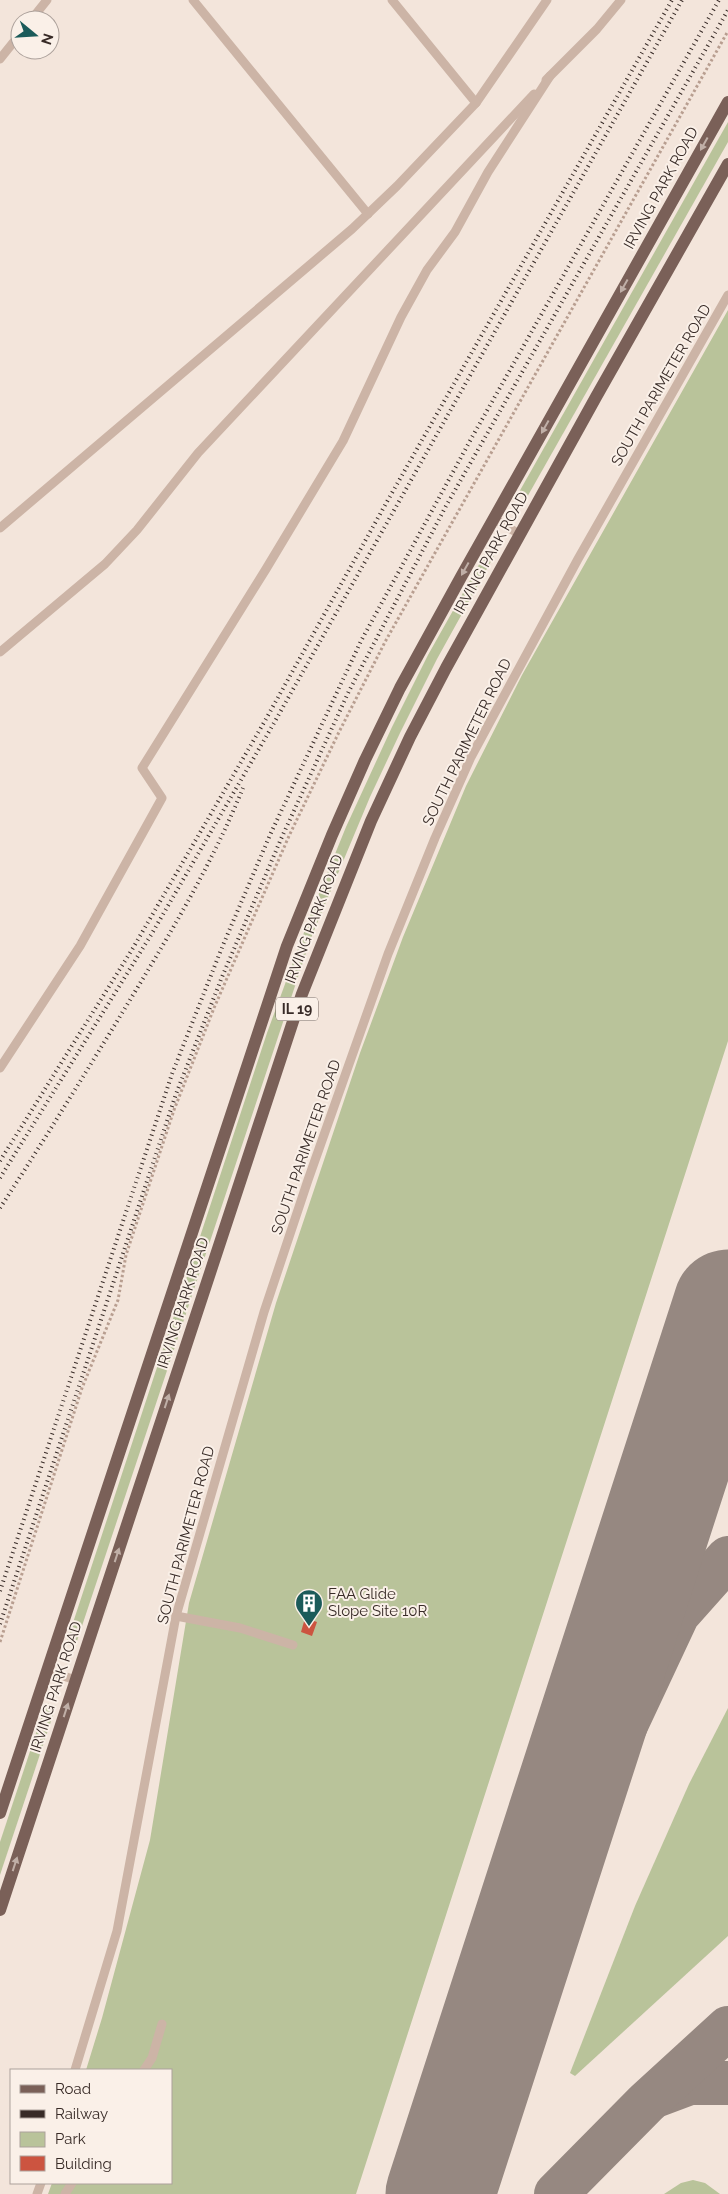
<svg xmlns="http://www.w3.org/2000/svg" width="728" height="2194" font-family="Raleway,sans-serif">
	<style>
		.green { fill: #b9c39a }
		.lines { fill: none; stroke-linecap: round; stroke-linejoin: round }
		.taxiway { stroke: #968881; stroke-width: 44 }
		.runway { stroke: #968881; stroke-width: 109 }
		.building { fill: #cc5440 }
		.path { stroke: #b89e90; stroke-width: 3; stroke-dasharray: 2.5 2.5; stroke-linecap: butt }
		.service { stroke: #ccb4a6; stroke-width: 9 }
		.primary { stroke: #7a6058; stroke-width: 12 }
		.rail { stroke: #382b27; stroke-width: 4; stroke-dasharray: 1 4; stroke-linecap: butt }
		.oneway { fill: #c0afa7 }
		.labels { text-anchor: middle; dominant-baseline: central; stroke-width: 4; stroke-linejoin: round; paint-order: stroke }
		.shield { fill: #faf0e8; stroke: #726661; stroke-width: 1 }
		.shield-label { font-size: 14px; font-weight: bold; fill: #382b27 }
		.street-label { font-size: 15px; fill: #382b27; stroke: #faf0e8 }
		.poi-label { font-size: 15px; fill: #382b27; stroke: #faf0e8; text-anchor: start }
	</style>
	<rect width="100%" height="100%" fill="#f3e5db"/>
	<g class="green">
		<polygon points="728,122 728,142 526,499 518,494"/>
		<polygon points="728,310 728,1041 356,2194 48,2194 52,2183 171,2183 171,2070 86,2070 102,2018 150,1840 189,1603 276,1303 360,1053 403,937 466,786 522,675"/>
		<polygon points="486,552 494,556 437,659 400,733 370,797 311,938 75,1647 66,1644 267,1033 313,908 346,827 392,727 428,655"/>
		<polygon points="46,1703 56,1706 0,1875 0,1842"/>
		<polygon points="728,1708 728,1936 575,2076 570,2073 635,1906 689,1784"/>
		<polygon points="693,2180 705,2183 720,2194 664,2194 681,2183"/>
	</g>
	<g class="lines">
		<g class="taxiway">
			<polyline points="485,2055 559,1868 678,1614 728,1558"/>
			<polyline points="658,2095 690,2083 728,2083"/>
			<polyline points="556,2194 646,2103 728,2028"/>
		</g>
		<polyline class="runway" points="440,2194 728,1304"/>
	</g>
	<polygon class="building" points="305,1618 317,1622 312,1636 301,1632"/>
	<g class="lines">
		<polyline class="path" points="0,1642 82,1388 118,1300 126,1255 174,1110 214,1008 289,836 339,732 385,642 728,31"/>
		<g class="service">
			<polyline points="193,0 368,214"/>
			<polyline points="31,20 47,0"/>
			<polyline points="0,59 20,34"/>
			<polyline points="546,80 597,29 621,0"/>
			<polyline points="476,103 547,0"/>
			<polyline points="493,518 519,534"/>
			<polyline points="0,528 352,229 397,186 476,103 392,0"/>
			<polyline points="0,652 105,564 137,530 198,453 534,94"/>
			<polyline points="0,1068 80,946 162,798 142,768 266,569 343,441 401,317 427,270 455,232 488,172 550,76"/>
			<polyline points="176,1616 240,1628 293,1645"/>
			<polyline points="47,1671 76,1680"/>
			<polyline points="75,2070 117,1931 176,1616 264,1312 308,1180 388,954 435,838 471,757 578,559 728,295"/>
			<polyline points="144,2070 152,2058 162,2024"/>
			<polyline points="37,2194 41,2183"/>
			<polyline points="65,2194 72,2183"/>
		</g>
		<g class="primary">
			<polyline points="0,1813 287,946 332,835 365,760 400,688 461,577 728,102"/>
			<polyline points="0,1910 302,994 371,821 410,737 446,668 596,397 728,164"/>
		</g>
		<g class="rail">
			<polyline points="0,1161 133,948 266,719 384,507 672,0"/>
			<polyline points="0,1178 151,935 274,723 682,0"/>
			<path d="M0,1208C41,1145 80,1082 119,1018C164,944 210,869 243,788"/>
			<polyline points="0,1591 172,1074 223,945 270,835 361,641 471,439 719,0"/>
			<polyline points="0,1624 176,1094 222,977 281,839 349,691 446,506 728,10"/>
		</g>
	</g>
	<defs><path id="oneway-solid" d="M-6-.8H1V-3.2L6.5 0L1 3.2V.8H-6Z" transform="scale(1.25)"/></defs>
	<g class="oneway">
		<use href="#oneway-solid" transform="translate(704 144) rotate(119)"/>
		<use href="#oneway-solid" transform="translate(624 286) rotate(119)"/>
		<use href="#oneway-solid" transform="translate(545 427) rotate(119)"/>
		<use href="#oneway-solid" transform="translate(465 569) rotate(119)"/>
		<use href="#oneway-solid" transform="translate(167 1401) rotate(-72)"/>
		<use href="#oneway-solid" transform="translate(117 1555) rotate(-72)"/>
		<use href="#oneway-solid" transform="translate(66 1710) rotate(-72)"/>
		<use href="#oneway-solid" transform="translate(15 1864) rotate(-72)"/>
	</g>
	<defs>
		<g id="building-pin" transform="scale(1.4375)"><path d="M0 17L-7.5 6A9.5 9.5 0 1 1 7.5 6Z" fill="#1b5b5a" stroke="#faf0e8"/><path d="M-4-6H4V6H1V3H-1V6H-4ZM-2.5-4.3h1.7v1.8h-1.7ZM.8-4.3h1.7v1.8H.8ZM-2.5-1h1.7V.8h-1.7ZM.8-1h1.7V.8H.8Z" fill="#fff"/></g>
	</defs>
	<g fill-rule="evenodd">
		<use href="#building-pin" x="309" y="1603"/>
	</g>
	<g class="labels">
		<rect class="shield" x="276" y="997.5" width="42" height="23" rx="4"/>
		<g class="shield-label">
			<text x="297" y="1009">IL 19</text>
		</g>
		<g class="street-label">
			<text transform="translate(661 188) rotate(-61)">IRVING PARK ROAD</text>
			<text transform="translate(661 385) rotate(-60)">SOUTH PARIMETER ROAD</text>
			<text transform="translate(491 553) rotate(-61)">IRVING PARK ROAD</text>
			<text transform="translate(467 742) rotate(-64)">SOUTH PARIMETER ROAD</text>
			<text transform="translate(314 919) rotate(-69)">IRVING PARK ROAD</text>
			<text transform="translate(306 1147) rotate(-71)">SOUTH PARIMETER ROAD</text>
			<text transform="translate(183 1303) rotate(-72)">IRVING PARK ROAD</text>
			<text transform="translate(186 1535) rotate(-75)">SOUTH PARIMETER ROAD</text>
			<text transform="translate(56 1687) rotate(-72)">IRVING PARK ROAD</text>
		</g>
		<g class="poi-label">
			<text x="328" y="1594">FAA Glide<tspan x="328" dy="17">Slope Site 10R</tspan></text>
		</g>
	</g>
	<rect x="10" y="2069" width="162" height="115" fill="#faf0e8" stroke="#aca19b"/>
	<rect x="20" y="2085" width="25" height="8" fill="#7a6058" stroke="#aca19b"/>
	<text x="55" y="2094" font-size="15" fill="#382b27">Road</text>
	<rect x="20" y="2110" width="25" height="8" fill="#382b27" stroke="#aca19b"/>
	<text x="55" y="2119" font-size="15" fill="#382b27">Railway</text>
	<rect x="20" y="2132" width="25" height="15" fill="#b9c39a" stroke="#aca19b"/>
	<text x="55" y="2144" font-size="15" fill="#382b27">Park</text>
	<rect x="20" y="2156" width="25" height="15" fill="#cc5440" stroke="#aca19b"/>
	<text x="55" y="2169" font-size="15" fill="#382b27">Building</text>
	<g transform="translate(35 35) rotate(108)"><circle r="24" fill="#faf0e8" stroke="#aca19b"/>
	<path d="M0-4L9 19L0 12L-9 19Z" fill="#1b5b5a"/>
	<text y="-8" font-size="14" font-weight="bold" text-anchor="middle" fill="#382b27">N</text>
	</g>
</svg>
